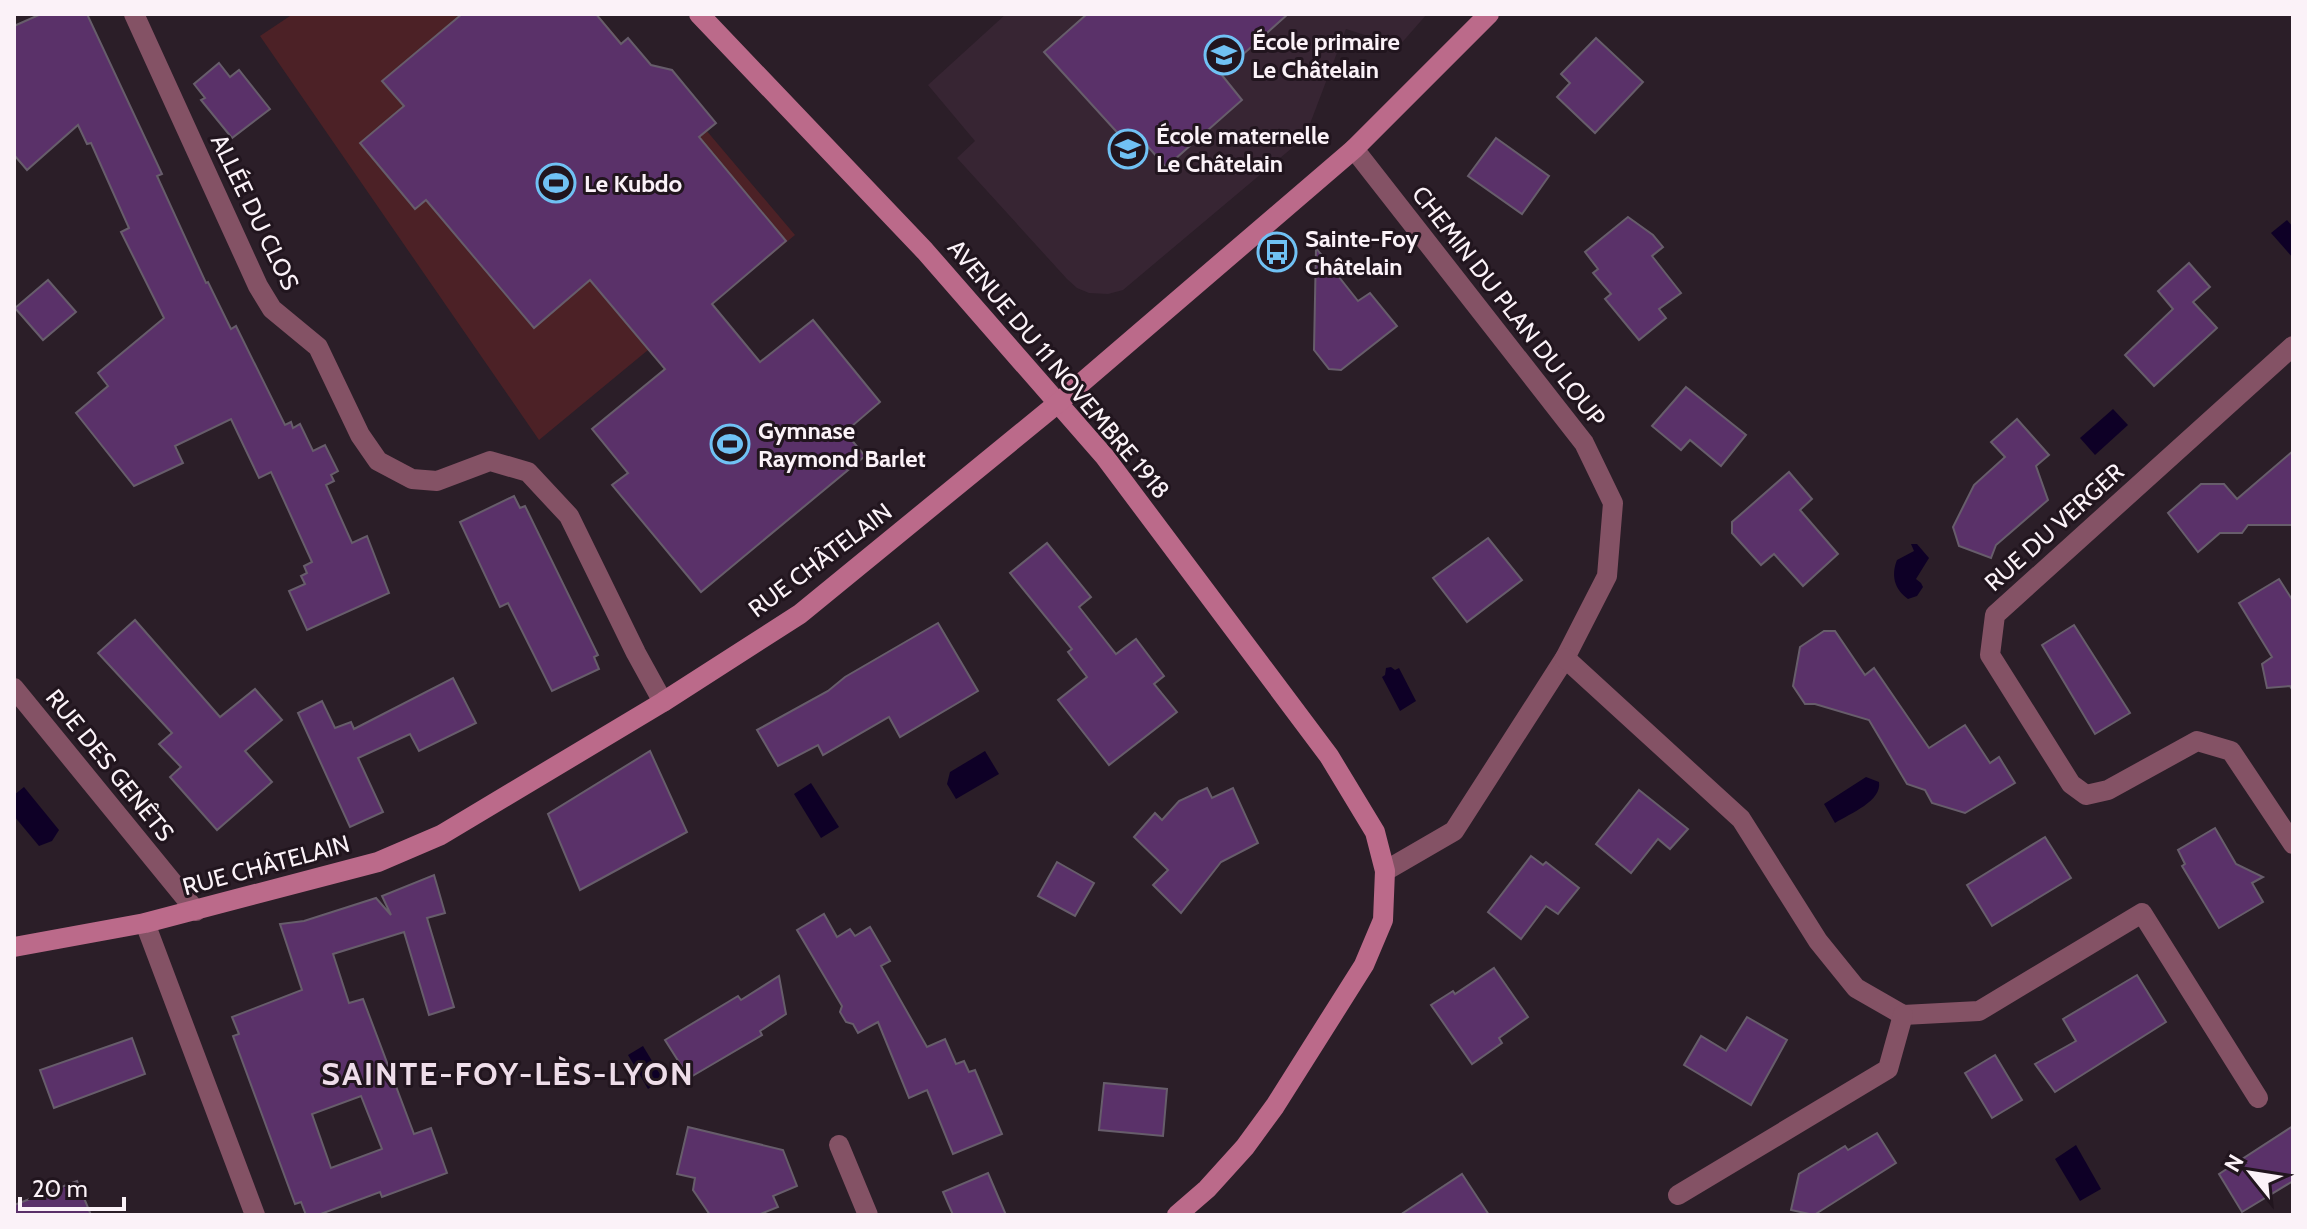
<svg xmlns="http://www.w3.org/2000/svg" width="2307" height="1229" font-family="Cabin,sans-serif">
	<style>
		.built { fill: #372533 }
		.green { fill: #4c2126 }
		.water { fill: #0e0026 }
		.building { fill: #5a3169; stroke: #675d6b; stroke-width: 2; fill-rule: evenodd }
		.lines { fill: none; stroke-linecap: round; stroke-linejoin: round }
		.street { stroke: #845265; stroke-width: 20 }
		.secondary { stroke: #bb6a8a; stroke-width: 20 }
		.labels { text-anchor: middle; dominant-baseline: central; stroke-width: 6; stroke-linejoin: round; paint-order: stroke }
		.poi-label { font-size: 24px; font-weight: bold; fill: #fbf2f8; stroke: #21151e; text-anchor: start }
		.street-label { font-size: 24px; fill: #fbf2f8; stroke: #21151e }
		.district-label { font-size: 32px; font-weight: bold; letter-spacing: 2px; fill: #eedde9; stroke: #21151e }
	</style>
	<rect width="100%" height="100%" fill="#2b1e28"/>
	<polygon class="built" points="1006,14 1427,14 1399,46 1346,29 1305,137 1123,290 1108,294 1089,293 1077,288 1067,279 957,158 975,141 928,85"/>
	<polygon class="green" points="293,14 597,14 622,43 628,38 795,235 652,354 648,350 539,440 260,36"/>
	<g class="water">
		<polygon points="2287,220 2293,227 2293,258 2271,233"/>
		<polygon points="2113,409 2128,425 2095,455 2080,438"/>
		<path d="M1911,544H1917L1929,558L1916,579L1921,583L1923,587L1917,596L1908,599C1894,589 1891,575 1897,560L1914,551Z"/>
		<polygon points="1391,667 1395,670 1399,668 1416,701 1400,711 1382,677 1385,675 1386,668"/>
		<polygon points="985,751 999,774 956,799 947,784 950,772"/>
		<path d="M1866,777L1879,782C1882,801 1851,813 1835,823L1824,804Z"/>
		<polygon points="811,783 839,827 821,838 794,794"/>
		<polygon points="24,787 59,830 52,841 39,846 14,816 14,795"/>
		<polygon points="643,1046 663,1079 648,1089 628,1055"/>
		<polygon points="2076,1145 2101,1189 2080,1201 2055,1159"/>
	</g>
	<g class="building">
		<polygon points="41,14 87,14 162,174 157,176 206,283 208,282 231,329 236,326 285,425 291,422 293,428 300,424 313,451 325,445 338,471 331,475 334,481 326,485 352,543 367,536 389,593 307,630 289,591 305,584 301,576 307,573 304,566 312,562 271,472 259,478 231,419 175,446 183,463 134,486 76,413 108,386 98,373 164,318 121,232 129,228 91,143 87,144 78,125 27,170 14,155 14,26"/>
		<polygon points="462,14 596,14 621,44 628,38 651,65 672,70 716,123 699,137 786,241 712,304 760,362 813,320 880,402 845,432 865,456 701,592 612,485 628,473 592,429 665,369 590,280 534,328 426,200 415,209 360,143 404,106 382,81"/>
		<polygon points="1087,14 1288,14 1221,74 1242,100 1166,167 1135,132 1125,141 1044,52"/>
		<polygon points="1596,38 1643,82 1595,133 1557,97 1570,83 1561,74"/>
		<polygon points="219,63 230,77 239,70 270,109 232,138 201,100 205,98 194,84"/>
		<polygon points="1496,138 1549,176 1522,214 1468,176"/>
		<polygon points="1628,217 1653,235 1663,247 1652,256 1681,293 1659,309 1666,318 1639,340 1605,299 1611,294 1593,273 1598,269 1585,252"/>
		<polygon points="1316,248 1358,301 1370,293 1397,326 1341,370 1329,369 1314,350"/>
		<polygon points="2189,263 2210,287 2193,302 2217,328 2154,386 2125,355 2173,309 2158,291"/>
		<polygon points="48,280 76,312 43,340 15,308"/>
		<polygon points="1686,387 1746,435 1721,466 1690,440 1681,450 1652,426"/>
		<polygon points="2017,419 2049,455 2036,466 2048,500 1996,545 1991,558 1959,546 1953,527 1974,485 2005,457 1991,442"/>
		<polygon points="2293,451 2293,525 2248,525 2242,533 2220,533 2198,552 2168,513 2201,484 2224,484 2237,499"/>
		<polygon points="1789,472 1812,499 1800,510 1838,554 1803,586 1774,554 1761,565 1732,533 1732,522"/>
		<polygon points="514,496 520,508 525,506 598,655 594,657 599,669 552,691 508,603 500,607 460,522"/>
		<polygon points="1488,538 1522,580 1467,622 1433,578"/>
		<polygon points="1047,543 1091,597 1079,607 1116,654 1136,639 1164,676 1154,684 1177,712 1109,765 1058,700 1087,677 1068,652 1072,649 1010,573"/>
		<polygon points="2279,579 2293,601 2293,691 2290,686 2267,688 2262,664 2272,657 2239,603"/>
		<polygon points="135,620 220,717 255,689 282,720 245,751 272,782 217,830 170,777 181,767 159,744 172,733 98,653"/>
		<polygon points="938,623 978,691 900,737 889,717 823,755 818,745 778,766 757,730 828,691 845,677"/>
		<polygon points="2074,625 2130,713 2095,734 2042,645"/>
		<polygon points="1824,631 1835,631 1865,675 1874,668 1929,748 1965,725 1990,763 1999,757 2015,783 1965,813 1932,803 1925,790 1907,784 1869,720 1815,704 1805,704 1793,686 1800,647"/>
		<polygon points="453,678 476,723 419,751 410,734 358,758 383,812 350,827 298,713 322,701 335,728 351,722 354,729"/>
		<polygon points="650,751 687,832 580,890 548,814"/>
		<polygon points="1207,788 1212,798 1233,788 1258,843 1221,862 1181,913 1153,885 1168,870 1134,837 1155,813 1162,820 1179,801"/>
		<polygon points="1639,790 1688,829 1670,849 1658,839 1631,873 1596,844"/>
		<polygon points="2215,828 2236,864 2263,877 2252,883 2263,902 2219,928 2182,866 2185,864 2178,850"/>
		<polygon points="2045,837 2071,878 1992,926 1967,885"/>
		<polygon points="1531,856 1543,865 1546,862 1579,888 1558,914 1546,906 1521,939 1488,912"/>
		<polygon points="1057,862 1094,883 1075,916 1038,896"/>
		<path d="M434,875L445,913L427,918L454,1007L429,1015L404,932L333,954L349,1003L363,999L414,1134L431,1128L447,1173L382,1197L380,1192L318,1215H306L301,1202L295,1204L233,1036L239,1034L232,1017L302,990L280,924L304,921L376,898L391,915L382,896ZM361,1096L382,1149L331,1168L312,1114Z"/>
		<polygon points="824,914 837,937 850,929 855,936 870,927 890,961 881,966 927,1047 945,1039 956,1064 964,1061 969,1072 975,1070 1002,1134 953,1154 927,1090 909,1098 878,1022 858,1033 853,1024 846,1022 840,1012 842,1006 797,930"/>
		<polygon points="1494,968 1528,1017 1499,1038 1502,1043 1472,1064 1431,1005 1453,991 1455,994"/>
		<polygon points="2137,975 2166,1022 2055,1092 2035,1064 2076,1041 2063,1019"/>
		<polygon points="779,976 786,1014 760,1031 762,1035 689,1078 665,1040 738,996 741,1000"/>
		<polygon points="1747,1017 1787,1040 1751,1105 1684,1065 1701,1036 1726,1051"/>
		<polygon points="132,1038 145,1074 54,1108 40,1070"/>
		<polygon points="1995,1055 2022,1100 1992,1118 1965,1073"/>
		<polygon points="1104,1083 1167,1089 1163,1136 1099,1130"/>
		<polygon points="2293,1126 2293,1181 2242,1212 2219,1174"/>
		<polygon points="688,1127 783,1150 797,1186 773,1196 778,1207 758,1215 710,1215 693,1190 695,1178 677,1174"/>
		<polygon points="1877,1133 1896,1163 1814,1215 1791,1210 1799,1174 1845,1146 1848,1150"/>
		<polygon points="988,1173 1006,1215 953,1215 943,1192"/>
		<polygon points="1462,1174 1489,1215 1400,1215"/>
		<polygon points="77,1181 91,1215 14,1215 14,1205"/>
	</g>
	<g class="lines">
		<g class="street">
			<polyline points="134,14 258,286 272,309 318,347 360,435 378,461 412,479 437,481 490,461 528,472 569,516 636,653 663,702"/>
			<polyline points="1354,149 1584,443 1613,503 1607,576 1565,658 1454,831 1385,871"/>
			<polyline points="2293,346 1995,615 1990,655 2071,784 2086,795 2108,790 2197,741 2231,751 2293,844"/>
			<polyline points="1565,658 1741,819 1818,941 1856,988 1903,1015 1979,1011 2142,913 2258,1098"/>
			<polyline points="14,688 196,911"/>
			<polyline points="145,923 255,1215"/>
			<polyline points="839,1145 868,1215"/>
			<polyline points="1678,1195 1888,1069 1903,1015"/>
		</g>
		<g class="secondary">
			<polyline points="699,14 925,251 1105,457 1329,756 1375,832 1385,871 1383,920 1364,965 1275,1106 1245,1147 1207,1189 1177,1215"/>
			<polyline points="14,947 145,923 378,862 441,835 663,702 800,614 1058,403 1354,149 1489,14"/>
		</g>
	</g>
	<defs>
		<g id="school-ring" transform="scale(2)"><circle r="9.5" fill="#21151e" stroke="#70c1f4" stroke-width="1.5"/><path d="M0-5L7-2L0 1L-7-2ZM-4 1L0 2.5L4 1V4Q0 6-4 4Z" fill="#70c1f4"/></g>
		<g id="stadium-ring" transform="scale(2)"><circle r="9.5" fill="#21151e" stroke="#70c1f4" stroke-width="1.5"/><path d="M0-5a6.5 5 0 1 0 0 10a6.5 5 0 1 0 0-10ZM-3.5-1.8h7v3.6h-7Z" fill="#70c1f4"/></g>
		<g id="bus-ring" transform="scale(2)"><circle r="9.5" fill="#21151e" stroke="#70c1f4" stroke-width="1.5"/><path d="M-5-6H5V4H4V6H2V4H-2V6H-4V4H-5ZM-3.5-4V0h7V-4ZM-3.5 1.2v1.5H-2V1.2ZM2 1.2v1.5H3.5V1.2Z" fill="#70c1f4"/></g>
	</defs>
	<g fill-rule="evenodd">
		<use href="#school-ring" x="1224" y="55"/>
		<use href="#school-ring" x="1128" y="149"/>
		<use href="#stadium-ring" x="556" y="183"/>
		<use href="#bus-ring" x="1277" y="252"/>
		<use href="#stadium-ring" x="730" y="444"/>
	</g>
	<g class="labels">
		<g class="poi-label">
			<text x="1252" y="41">École primaire<tspan x="1252" dy="28">Le Châtelain</tspan></text>
			<text x="1156" y="135">École maternelle<tspan x="1156" dy="28">Le Châtelain</tspan></text>
			<text x="584" y="183">Le Kubdo</text>
			<text x="1305" y="238">Sainte-Foy<tspan x="1305" dy="28">Châtelain</tspan></text>
			<text x="758" y="430">Gymnase<tspan x="758" dy="28">Raymond Barlet</tspan></text>
		</g>
		<g class="street-label">
			<text transform="translate(255 212) rotate(64)">ALLÉE DU CLOS</text>
			<text transform="translate(1509 306) rotate(52)">CHEMIN DU PLAN DU LOUP</text>
			<text transform="translate(1059 369) rotate(50)">AVENUE DU 11 NOVEMBRE 1918</text>
			<text transform="translate(2054 527) rotate(-42)">RUE DU VERGER</text>
			<text transform="translate(820 560) rotate(-37)">RUE CHÂTELAIN</text>
			<text transform="translate(110 765) rotate(51)">RUE DES GENÊTS</text>
			<text transform="translate(266 865) rotate(-15)">RUE CHÂTELAIN</text>
		</g>
		<g class="district-label">
			<text x="508" y="1073">SAINTE-FOY-LÈS-LYON</text>
		</g>
	</g>
	<rect width="2307" height="1229" fill="none" stroke="#fbf2f8" stroke-width="32"/>
	<g transform="translate(2251 1173) rotate(300)" stroke="#21151e" stroke-width="6" paint-order="stroke">
	<path d="M0-6L14 30L0 20L-14 30Z" fill="#fbf2f8"/>
	<text y="-12" font-size="22" font-weight="bold" text-anchor="middle" fill="#fbf2f8">N</text>
	</g>
	<path d="M20 1197v12h104v-12" fill="none" stroke="#fbf2f8" stroke-width="4"/>
	<text x="32" y="1197" font-size="24" fill="#fbf2f8" stroke="#21151e" stroke-width="6" paint-order="stroke">20 m</text>
</svg>
